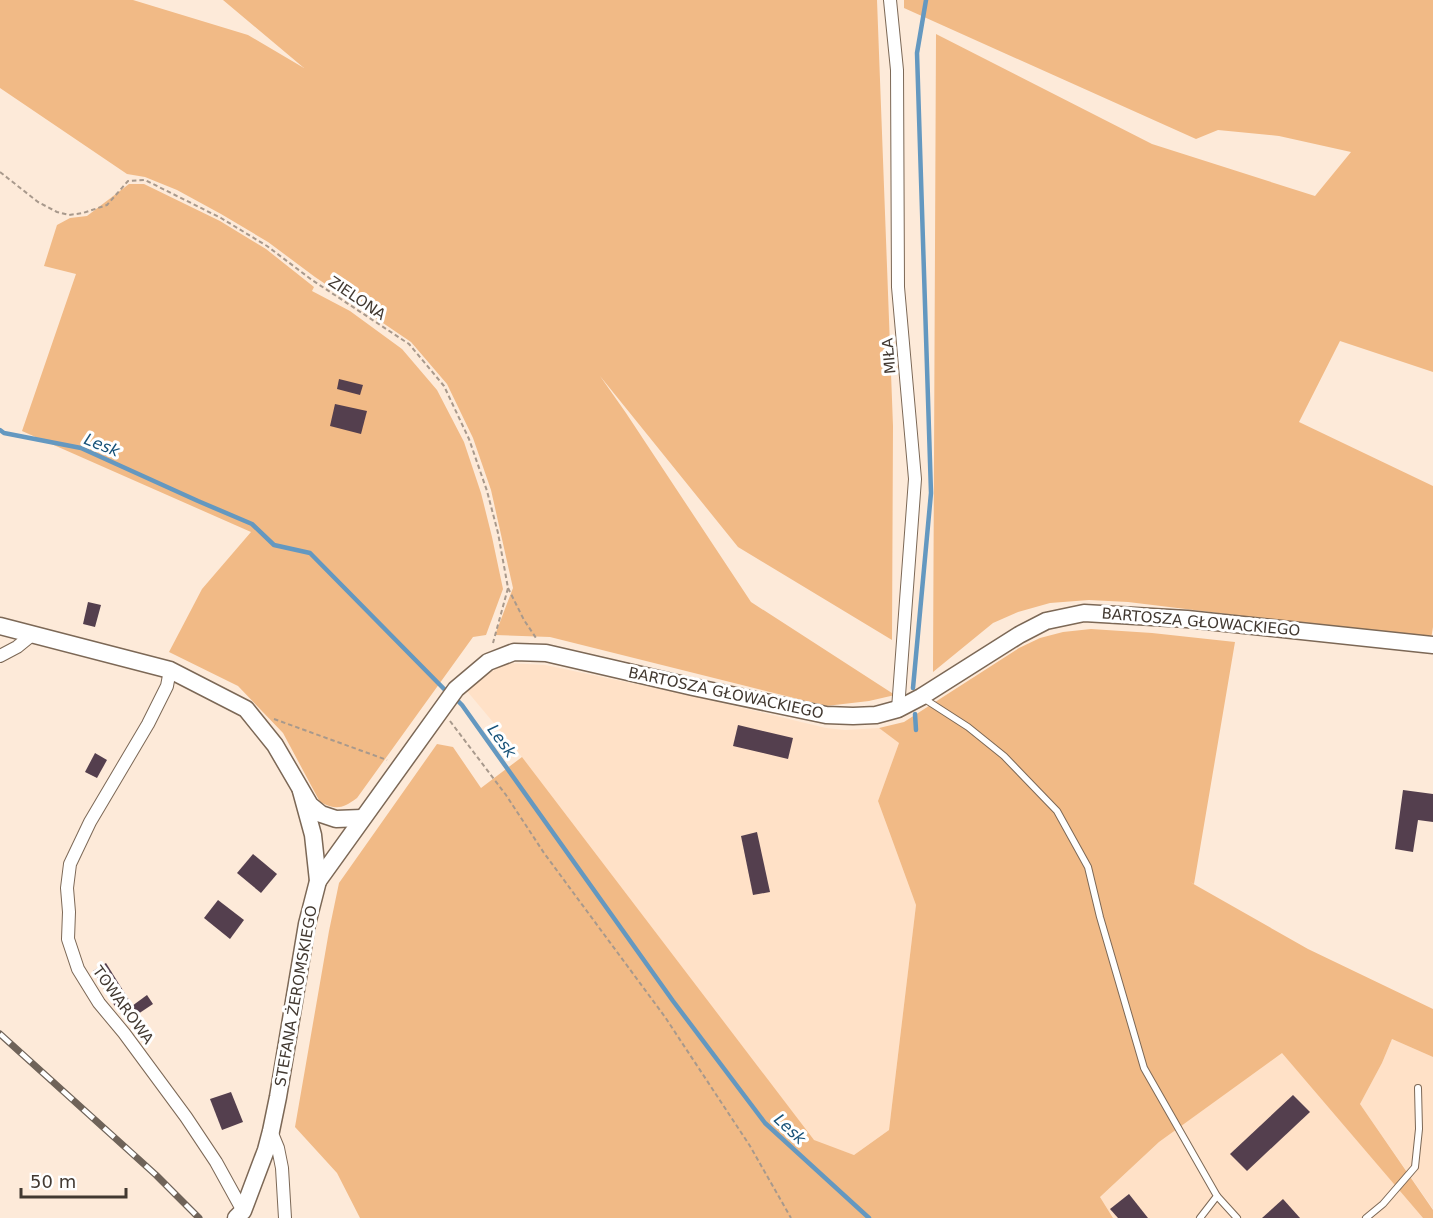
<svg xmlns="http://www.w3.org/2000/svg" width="1433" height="1218" font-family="'DejaVu Sans',sans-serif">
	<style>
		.built { fill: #ffe1c7 }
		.green { fill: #f1ba86 }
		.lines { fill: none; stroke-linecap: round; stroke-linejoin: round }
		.stream { stroke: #6498c0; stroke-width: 4.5 }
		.building { fill: #543f4e }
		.lane-casing { stroke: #7c6856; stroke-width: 8 }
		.street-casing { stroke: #7c6856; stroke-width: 14 }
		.secondary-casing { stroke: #7c6856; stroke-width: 19 }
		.path { stroke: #a8998c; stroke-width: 2; stroke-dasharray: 4.5 3; stroke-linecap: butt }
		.lane { stroke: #fff; stroke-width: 6 }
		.street { stroke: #fff; stroke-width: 12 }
		.secondary { stroke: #fff; stroke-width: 16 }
		.rail-casing { stroke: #6f6359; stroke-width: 7 }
		.rail { stroke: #fff; stroke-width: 4.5; stroke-dasharray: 14; stroke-linecap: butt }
		.labels { text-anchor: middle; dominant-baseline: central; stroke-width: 6; stroke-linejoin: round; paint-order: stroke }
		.street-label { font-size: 15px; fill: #423931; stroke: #fff }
		.water-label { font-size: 16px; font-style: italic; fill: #165178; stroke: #fff }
	</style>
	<rect width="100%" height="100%" fill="#fdead9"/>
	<g class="built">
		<polygon points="506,663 545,665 693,696 826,728 845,730 879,728 899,743 878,801 916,905 889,1130 854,1155 814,1141 522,757 467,691 487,674"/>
		<polygon points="1392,1039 1433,1057 1433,1209 1360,1104 1382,1063"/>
		<polygon points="1282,1052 1423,1218 1113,1218 1100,1197 1159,1142"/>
	</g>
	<g class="green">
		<polygon points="0,0 133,0 248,35 304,68 223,0 877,0 893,426 892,640 738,547 600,376 626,413 751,602 895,695 869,701 826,706 550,637 495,635 513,588 491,490 473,438 447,384 411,342 315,277 268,242 221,214 177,190 145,177 127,174 0,88"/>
		<polygon points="904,0 1433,0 1433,372 1340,341 1299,422 1433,486 1433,627 1431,639 1128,602 1089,600 1050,603 1018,612 993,623 933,672 936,34 1152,144 1315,196 1351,152 1279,136 1218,130 1196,139 904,8"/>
		<path d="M129,184H144L220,221L266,249L314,287L312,291L350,311L402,349L437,390L464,442L481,493L492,537L503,589L486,635L473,637L357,798C342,809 336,810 320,802L283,733L238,686L169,652L202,589L251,532L22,431L76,274L44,266L57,225L70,218L87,216Z"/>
		<polygon points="1091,629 1152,633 1235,642 1194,884 1190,882 1308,949 1433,1009 1433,1057 1392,1039 1382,1063 1360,1104 1433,1210 1433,1218 1423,1218 1282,1053 1159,1142 1100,1197 1113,1218 360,1218 337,1173 295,1127 329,931 339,883 437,744 453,747 481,788 522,757 814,1140 854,1155 889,1130 916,905 878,801 899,743 879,728 904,722 1019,648 1040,638 1063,632"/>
	</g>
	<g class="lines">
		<g class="stream">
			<polyline points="0,430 4,433 81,448 198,501 252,524 274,545 310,553 448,693"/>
			<polyline points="913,688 931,493 917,53 926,0"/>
			<polyline points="455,698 462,705 673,1001 765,1123 869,1218"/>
			<polyline points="915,714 916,730"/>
		</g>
	</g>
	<g class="building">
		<polygon points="339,379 363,385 360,395 337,389"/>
		<polygon points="335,404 367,411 361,434 330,426"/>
		<polygon points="88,602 101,605 95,627 83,624"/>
		<polygon points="738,725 793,738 788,759 733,746"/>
		<polygon points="95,753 107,760 97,778 85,772"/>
		<polygon points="1403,790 1433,794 1433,822 1418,820 1413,852 1395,849"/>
		<polygon points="757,832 770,892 753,895 741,836"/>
		<polygon points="253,854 277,874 261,893 237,873"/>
		<polygon points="218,900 244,920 230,939 204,918"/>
		<polygon points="106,963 129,1000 116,1008 93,971"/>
		<polygon points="147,995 153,1004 138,1014 132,1006"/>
		<polygon points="231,1092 243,1122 222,1130 210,1099"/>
		<polygon points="1293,1095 1310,1112 1247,1171 1230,1154"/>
		<polygon points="1129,1194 1148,1218 1118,1218 1110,1209"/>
		<polygon points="1283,1199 1300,1218 1262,1218"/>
	</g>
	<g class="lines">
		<g class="lane-casing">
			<g id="lane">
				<polyline points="923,698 968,727 1004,756 1057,811 1088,867 1100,917 1144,1068 1217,1196 1200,1218"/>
				<polyline points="1217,1196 1237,1218"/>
				<polyline points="1366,1218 1383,1204 1415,1167 1419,1129 1418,1088"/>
			</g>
		</g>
		<g class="street-casing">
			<g id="street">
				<polyline points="890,0 897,70 898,287 915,479 898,709"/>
				<polyline points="0,656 17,647 33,634"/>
				<polyline points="170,670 167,686 148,724 90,822 70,864 67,888 69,912 68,939 78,969 99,1003 124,1033 186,1117 216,1162 243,1211"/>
				<polyline points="271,1131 278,1148 282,1168 285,1218"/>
			</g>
		</g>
		<g class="secondary-casing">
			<g id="secondary">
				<polyline points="0,626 170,670 246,709 275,745 310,805 321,814 336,819 362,818"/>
				<polyline points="318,881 456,689 488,662 514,652 546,653 693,687 826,715 853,716 876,715 898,709 921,697 1019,635 1046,621 1084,613 1187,619 1433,645"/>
				<polyline points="236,1218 243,1211 266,1150 271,1131 278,1097 307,924 318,881 313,835 301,791"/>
			</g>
		</g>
		<g class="path">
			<polyline points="0,172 38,202 57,212 69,215 83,213 107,205 128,181 145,180 221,218 267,246 312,280 409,344 444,386 469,439 487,491 498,533 508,588 493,643"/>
			<polyline points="508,588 524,620 536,638"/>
			<polyline points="274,719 387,760"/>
			<polyline points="450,721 506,795 544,853 665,1017 750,1146 791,1218"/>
		</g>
		<use href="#lane" class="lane"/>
		<use href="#street" class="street"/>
		<use href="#secondary" class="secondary"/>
		<g class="rail-casing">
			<polyline id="rail" points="0,1034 156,1175 199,1218"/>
		</g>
		<use href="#rail" class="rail"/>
	</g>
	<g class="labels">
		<g class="street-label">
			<text transform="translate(357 298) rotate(34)">ZIELONA</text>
			<text transform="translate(889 356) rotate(-95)">MIŁA</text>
			<text transform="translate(1201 622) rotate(5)">BARTOSZA GŁOWACKIEGO</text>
			<text transform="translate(726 693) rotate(12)">BARTOSZA GŁOWACKIEGO</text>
			<text transform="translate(296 996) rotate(-80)">STEFANA ŻEROMSKIEGO</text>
			<text transform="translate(123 1005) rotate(54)">TOWAROWA</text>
		</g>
		<g class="water-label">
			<text transform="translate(102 445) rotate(22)">Lesk</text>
			<text transform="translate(502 741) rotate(54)">Lesk</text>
			<text transform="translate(790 1129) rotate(43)">Lesk</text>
		</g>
	</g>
	<path d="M21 1188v9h105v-9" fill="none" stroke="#423931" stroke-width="3"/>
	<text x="30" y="1188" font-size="18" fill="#423931" stroke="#ffffff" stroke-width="4.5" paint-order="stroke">50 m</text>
</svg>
